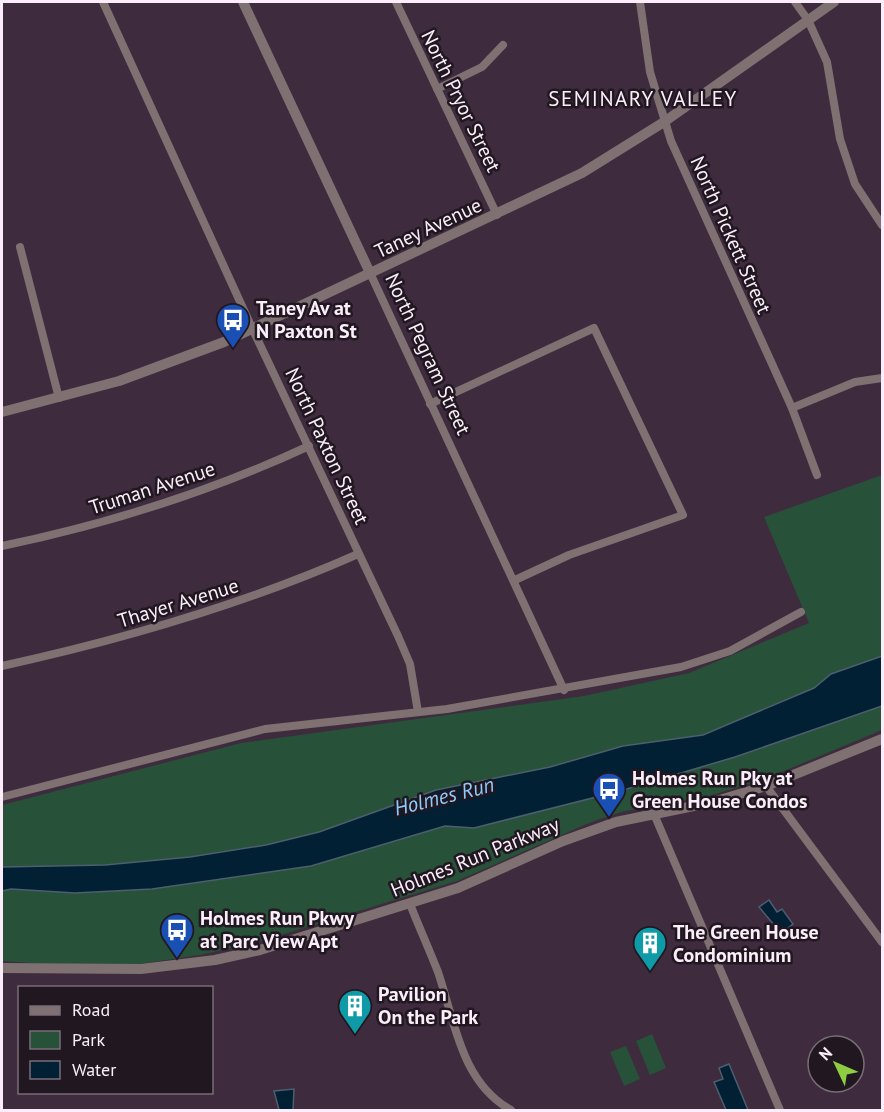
<svg xmlns="http://www.w3.org/2000/svg" width="884" height="1112" font-family="'PT Sans',sans-serif">
	<style>
		.green { fill: #275138 }
		.water { fill: #022034; stroke: #4d5e6f; stroke-width: 1.5 }
		.lines { fill: none; stroke-linecap: round; stroke-linejoin: round }
		.minor { stroke: #7f7071; stroke-width: 8 }
		.tertiary { stroke: #7f7071; stroke-width: 10 }
		.labels { text-anchor: middle; dominant-baseline: central; stroke-width: 5; stroke-linejoin: round; paint-order: stroke }
		.street-label { font-size: 20px; fill: #fbeefa; stroke: #201720 }
		.poi-label { font-size: 20px; font-weight: bold; fill: #fbeefa; stroke: #201720; text-anchor: start }
		.neighbourhood-label { font-size: 21px; letter-spacing: 1.5px; fill: #fbeefa; stroke: #201720 }
		.water-label { font-size: 21px; font-style: italic; fill: #8cccfe; stroke: #201720 }
	</style>
	<rect width="100%" height="100%" fill="#3f2b3e"/>
	<g class="green">
		<polygon points="882,475 882,656 831,674 814,688 703,735 623,746 550,767 436,790 319,832 266,845 190,857 105,865 2,867 2,805 241,743 584,696 689,673 809,623 764,517"/>
		<polygon points="882,706 882,730 765,779 709,796 621,812 589,823 457,881 261,941 200,955 133,965 75,966 2,961 2,891 11,889 75,893 152,889 311,866 445,826 474,828 735,757"/>
		<polygon points="652,1034 666,1068 650,1075 636,1041"/>
		<polygon points="626,1046 640,1079 624,1086 610,1052"/>
	</g>
	<g class="water">
		<polygon points="882,656 882,706 735,757 620,791 474,828 445,826 311,866 152,889 75,893 11,889 2,891 2,867 105,865 190,857 266,845 319,832 436,790 550,767 623,746 703,735 814,688 831,674"/>
		<polygon points="769,900 777,912 782,909 793,924 781,933 759,907"/>
		<polygon points="729,1064 748,1110 726,1110 714,1082 723,1079 719,1068"/>
		<polygon points="294,1089 293,1110 279,1110 274,1091"/>
	</g>
	<g class="lines">
		<g class="minor">
			<polyline points="103,2 253,330 398,636 410,664 418,712"/>
			<polyline points="396,2 497,215"/>
			<polyline points="640,2 650,72 671,141 792,408 817,475"/>
			<polyline points="795,2 808,20 827,62 840,139 855,184 882,225"/>
			<polyline points="437,89 482,67 503,45"/>
			<polyline points="20,247 59,398"/>
			<polyline points="371,275 564,690"/>
			<polyline points="430,404 594,328 683,515 569,555 515,580"/>
			<polyline points="792,408 855,382 882,378"/>
			<path d="M2,546C108,524 210,492 309,446"/>
			<path d="M2,666C125,639 243,605 358,554"/>
			<polyline points="766,786 882,942"/>
			<polyline points="2,797 265,729 447,709 681,667 730,651 801,612"/>
			<polyline points="654,814 780,1110"/>
			<path d="M410,904C419,927 429,949 438,972C455,1022 461,1082 511,1110"/>
		</g>
		<g class="tertiary">
			<polyline points="243,2 371,275"/>
			<polyline points="2,412 119,381 224,342 582,173 664,122 834,2"/>
			<polyline points="2,968 141,969 215,960 260,950 458,888 563,841 616,822 713,802 766,786 882,739"/>
		</g>
	</g>
	<defs>
		<g id="bus-pin" transform="scale(1.725)"><path d="M0 17L-7.5 6A9.5 9.5 0 1 1 7.5 6Z" fill="#1a4fb4" stroke="#201720"/><path d="M-5-6H5V4H4V6H2V4H-2V6H-4V4H-5ZM-3.5-4V0h7V-4ZM-3.5 1.2v1.5H-2V1.2ZM2 1.2v1.5H3.5V1.2Z" fill="#fff"/></g>
		<g id="building-pin" transform="scale(1.725)"><path d="M0 17L-7.5 6A9.5 9.5 0 1 1 7.5 6Z" fill="#0f9aa8" stroke="#201720"/><path d="M-4-6H4V6H1V3H-1V6H-4ZM-2.5-4.3h1.7v1.8h-1.7ZM.8-4.3h1.7v1.8H.8ZM-2.5-1h1.7V.8h-1.7ZM.8-1h1.7V.8H.8Z" fill="#fff"/></g>
	</defs>
	<g fill-rule="evenodd">
		<use href="#bus-pin" x="233" y="320"/>
		<use href="#bus-pin" x="609" y="789"/>
		<use href="#bus-pin" x="177" y="930"/>
		<use href="#building-pin" x="650" y="943"/>
		<use href="#building-pin" x="355" y="1006"/>
	</g>
	<g class="labels">
		<g class="street-label">
			<text transform="translate(461 101) rotate(64)">North Pryor Street</text>
			<text transform="translate(428 228) rotate(-25)">Taney Avenue</text>
			<text transform="translate(731 235) rotate(66)">North Pickett Street</text>
			<text transform="translate(428 354) rotate(65)">North Pegram Street</text>
			<text transform="translate(327 446) rotate(65)">North Paxton Street</text>
			<text transform="translate(152 488) rotate(-18)">Truman Avenue</text>
			<text transform="translate(178 603) rotate(-17)">Thayer Avenue</text>
			<text transform="translate(475 857) rotate(-22)">Holmes Run Parkway</text>
		</g>
		<g class="poi-label">
			<text x="256" y="308">Taney Av at<tspan x="256" dy="23">N Paxton St</tspan></text>
			<text x="632" y="778">Holmes Run Pky at<tspan x="632" dy="23">Green House Condos</tspan></text>
			<text x="200" y="918">Holmes Run Pkwy<tspan x="200" dy="23">at Parc View Apt</tspan></text>
			<text x="673" y="932">The Green House<tspan x="673" dy="23">Condominium</tspan></text>
			<text x="378" y="994">Pavilion<tspan x="378" dy="23">On the Park</tspan></text>
		</g>
		<g class="neighbourhood-label">
			<text x="643" y="98">SEMINARY VALLEY</text>
		</g>
		<g class="water-label">
			<text transform="translate(444 796) rotate(-14)">Holmes Run</text>
		</g>
	</g>
	<rect width="884" height="1112" fill="none" stroke="#fbeefa" stroke-width="6"/>
	<rect x="18" y="986" width="195" height="108" fill="#201720" stroke="#786d77" stroke-width="1.5"/>
	<rect x="30" y="1006" width="30" height="9" fill="#7f7071" stroke="#786d77" stroke-width="1.5"/>
	<text x="72" y="1016" font-size="18" fill="#fbeefa">Road</text>
	<rect x="30" y="1031" width="30" height="18" fill="#275138" stroke="#786d77" stroke-width="1.5"/>
	<text x="72" y="1046" font-size="18" fill="#fbeefa">Park</text>
	<rect x="30" y="1061" width="30" height="18" fill="#022034" stroke="#786d77" stroke-width="1.5"/>
	<text x="72" y="1076" font-size="18" fill="#fbeefa">Water</text>
	<g transform="translate(836 1064) rotate(314)"><circle r="28" fill="#201720" stroke="#786d77" stroke-width="1.5"/>
	<path d="M0-4.5L10 22L0 15L-10 22Z" fill="#8ecd42"/>
	<text y="-9" font-size="16" font-weight="bold" text-anchor="middle" fill="#fbeefa">N</text>
	</g>
</svg>
